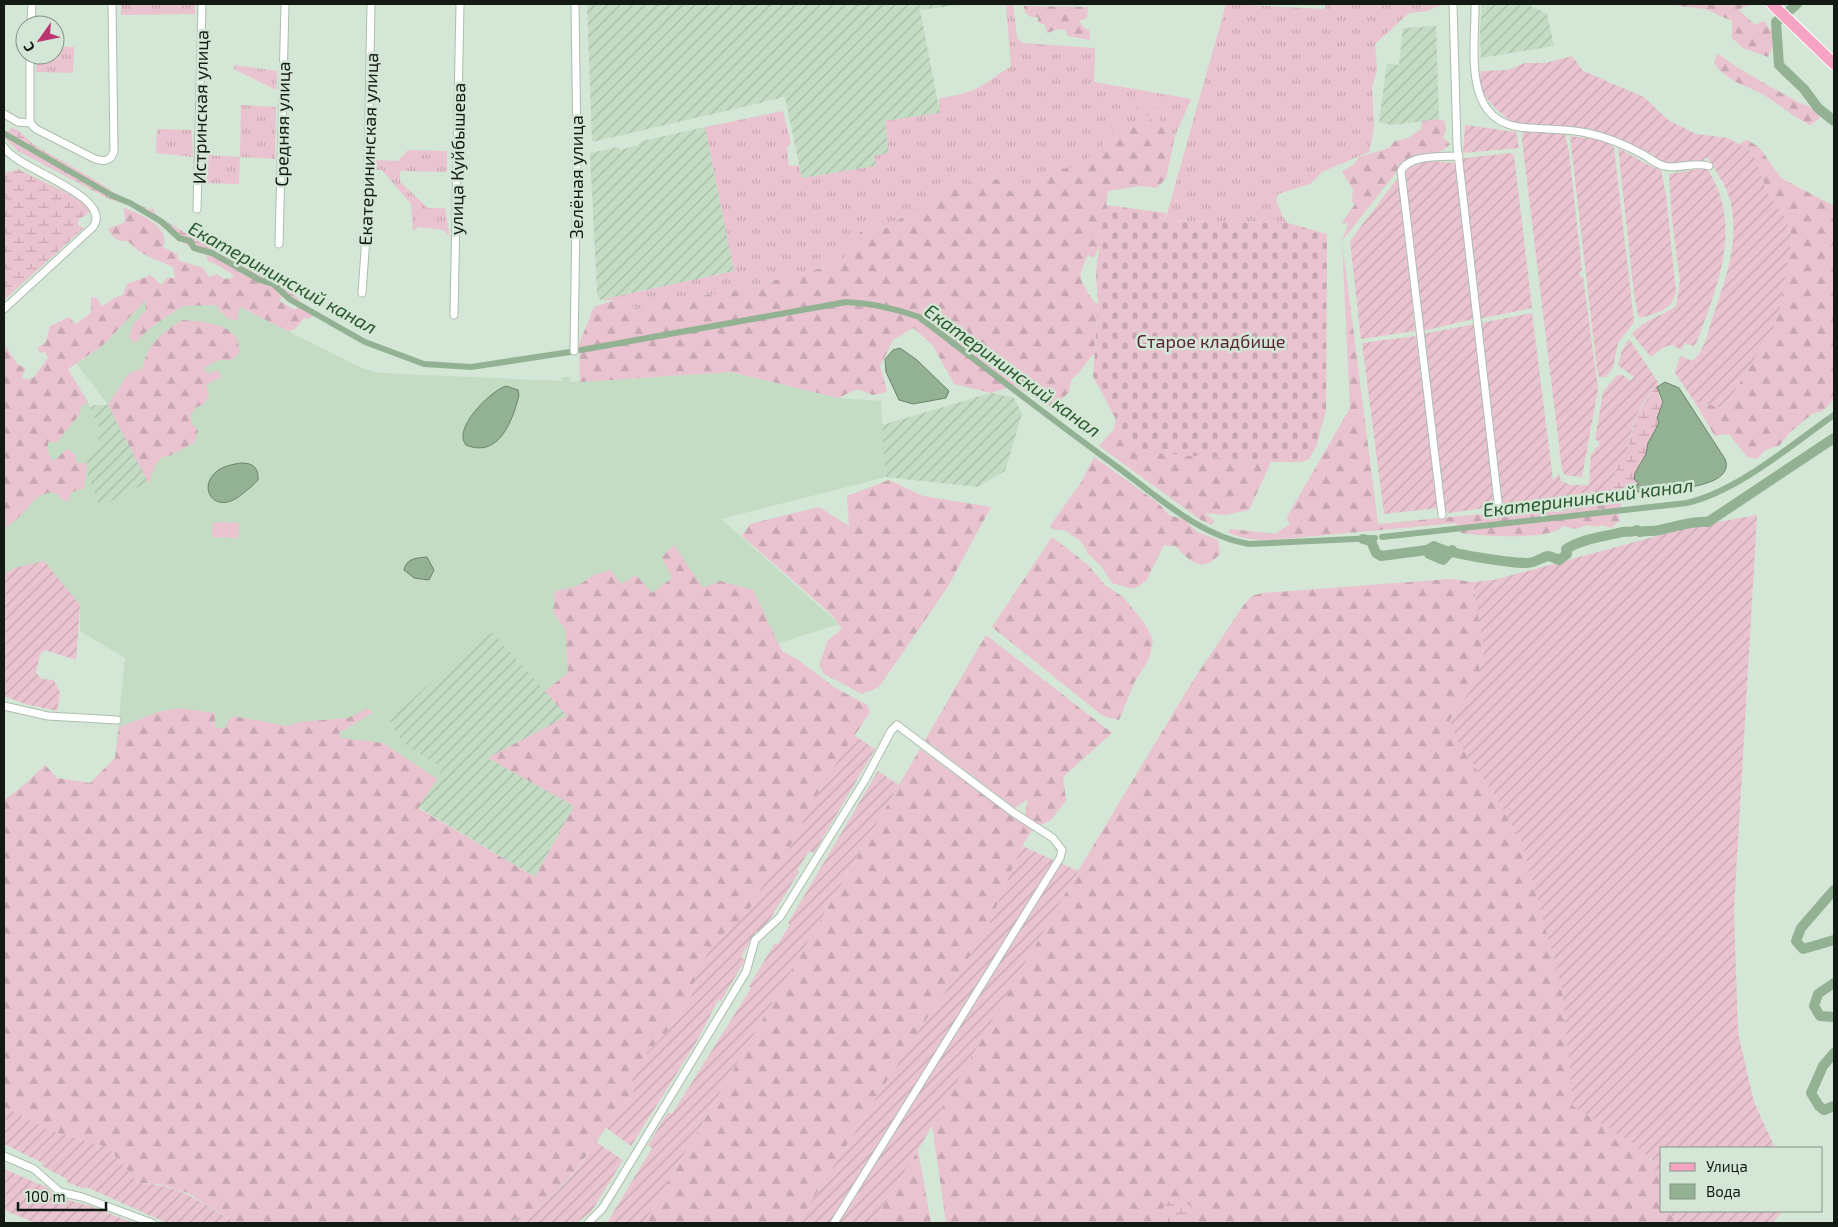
<svg xmlns="http://www.w3.org/2000/svg" width="1838" height="1227" font-family="'Exo 2',sans-serif">
	<style>
		.built { fill: #c4dbc4 }
		.industrial { fill: url(#industrial-furrows) }
		.grass { fill: url(#grass-tufts) }
		.forest { fill: url(#forest-firs) }
		.wetland { fill: url(#wetland-marsh) }
		.cemetery { fill: url(#cemetery-stones) }
		.garden { fill: url(#garden-furrows) }
		.pitch { fill: #e9c3cf }
		.water { fill: #92b293; stroke: #6c846d }
		.lines { fill: none; stroke-linecap: round; stroke-linejoin: round }
		.canal { stroke: #92b293; stroke-width: 6 }
		.river { stroke: #92b293; stroke-width: 10 }
		.minor-casing { stroke: #adbead; stroke-width: 9 }
		.primary-casing { stroke: #fff; stroke-width: 13 }
		.minor { stroke: #fff; stroke-width: 7 }
		.primary { stroke: #f6a3c4; stroke-width: 11 }
		.labels { text-anchor: middle; dominant-baseline: central; stroke-width: 5; stroke-linejoin: round; paint-order: stroke }
		.street-label { font-size: 18px; fill: #131913; stroke: #d4e6d5 }
		.park-label { font-size: 18px; fill: #592237; stroke: #d4e6d5 }
		.water-label { font-size: 19px; font-style: italic; fill: #2a582e; stroke: #d4e6d5 }
	</style>
	<defs>
		<pattern id="industrial-furrows" width="10" height="10" patternUnits="userSpaceOnUse" patternTransform="scale(1.25)"><rect width="10" height="10" fill="#c4dbc4"/><path d="M-1 1l2-2M0 10L10 0M9 11l2-2" fill="none" stroke="#a8bba8"/></pattern>
		<pattern id="grass-tufts" width="24" height="20" patternUnits="userSpaceOnUse" patternTransform="scale(1.25)"><rect width="24" height="20" fill="#e9c3cf"/><path d="M3 7l-1-3M5 7V3M7 7l1-3M15 17l-1-3M17 17v-4M19 17l1-3" fill="none" stroke="#c7a7b1"/></pattern>
		<pattern id="forest-firs" width="22" height="20" patternUnits="userSpaceOnUse" patternTransform="scale(1.25)"><rect width="22" height="20" fill="#e9c3cf"/><path d="M5 1l3.5 6h-7zM16 11l3.5 6h-7z" fill="#c7a7b1"/></pattern>
		<pattern id="wetland-marsh" width="20" height="14" patternUnits="userSpaceOnUse" patternTransform="scale(1.25)"><rect width="20" height="14" fill="#e9c3cf"/><path d="M1 5h8M5 5V1M11 12h8M15 12V8" fill="none" stroke="#c7a7b1"/></pattern>
		<pattern id="cemetery-stones" width="16" height="16" patternUnits="userSpaceOnUse" patternTransform="scale(1.25)"><rect width="16" height="16" fill="#e9c3cf"/><path d="M2 7V4a2 2 0 0 1 4 0v3zM10 15v-3a2 2 0 0 1 4 0v3z" fill="#c7a7b1"/></pattern>
		<pattern id="garden-furrows" width="10" height="10" patternUnits="userSpaceOnUse" patternTransform="scale(1.25)"><rect width="10" height="10" fill="#e9c3cf"/><path d="M-1 1l2-2M0 10L10 0M9 11l2-2" fill="none" stroke="#c7a7b1"/></pattern>
	</defs>
	<rect width="100%" height="100%" fill="#d4e6d5"/>
	<polygon class="built" points="167,278 182,278 364,369 379,373 562,381 562,377 570,377 571,382 731,372 838,398 881,401 886,477 721,519 839,624 776,644 574,806 98,778 115,758 125,658 80,631 80,605 15,568 4,574 4,411 85,395 101,433 87,463 87,474 100,506 136,488 143,487 108,405 77,364 102,346"/>
	<g class="industrial">
		<polygon points="587,4 967,4 920,10 940,113 885,121 889,153 876,166 802,178 785,97 592,142"/>
		<polygon points="1482,4 1527,4 1547,14 1554,46 1481,58 1480,29"/>
		<polygon points="1436,26 1439,119 1392,125 1379,122 1387,64 1399,65 1403,28"/>
		<polygon points="705,127 734,271 600,300 597,293 590,153 618,147 620,150 638,145 642,141"/>
		<polygon points="991,393 1014,398 1022,414 1005,471 978,487 886,477 882,425"/>
		<polygon points="95,405 108,405 149,484 136,488 100,507 87,474 87,463 101,433 90,407"/>
		<polygon points="493,633 567,716 489,759 574,806 535,877 418,807 443,768 403,743 389,720 484,635"/>
	</g>
	<g class="grass">
		<polygon points="121,4 195,4 195,14 121,15"/>
		<path d="M1006,4H1013L1017,37L1022,43L1095,48L1094,82L1191,99L1175,136L1161,124L1156,97L1150,116L1149,126L1140,130L1130,125L1118,124L1103,145L1078,167L1058,169L1020,196L1009,190L952,186L885,228L860,232L841,263L725,293L669,299L640,309L614,300H600L734,271L705,127L783,111L791,144L787,147L789,166L799,165L802,178L876,166L874,156L889,153L885,121L940,113L939,98C953,96 968,94 981,86C992,80 1000,72 1011,67Z"/>
		<polygon points="1226,4 1325,9 1326,4 1443,4 1428,11 1409,13 1375,44 1377,70 1372,87 1374,127 1369,152 1322,172 1310,184 1278,194 1276,200 1283,217 1288,223 1165,221"/>
		<polygon points="55,46 74,47 73,73 36,72 37,55 55,55"/>
		<polygon points="234,65 277,71 276,90 234,69"/>
		<polygon points="241,105 276,107 275,159 240,157 239,184 204,183 205,155 240,157"/>
		<polygon points="157,129 192,130 193,157 156,153"/>
		<polygon points="408,150 447,151 447,172 400,171 400,182 428,208 445,208 450,237 444,230 419,227 413,231 411,204 382,170 373,170 372,160 398,161"/>
	</g>
	<g class="forest">
		<polygon points="1665,4 1751,4 1753,5 1743,7 1739,10 1755,25 1765,21 1769,29 1776,30 1772,48 1768,57 1743,48 1732,38 1732,21 1705,9"/>
		<polygon points="1024,6 1088,7 1087,18 1079,21 1083,27 1089,30 1090,40 1068,36 1065,30 1058,29 1047,33 1045,25 1038,22 1038,17 1031,17 1025,13"/>
		<path d="M1717,53C1741,71 1768,85 1794,100C1804,106 1813,106 1820,115L1818,120L1810,125C1794,117 1781,106 1767,97C1749,86 1725,81 1714,63Z"/>
		<path d="M1144,97H1156L1161,124L1175,136L1166,178L1157,188L1141,186L1108,191L1100,245L1094,258L1088,255C1078,276 1078,277 1090,296C1093,300 1093,302 1098,304L1094,354C1085,362 1081,373 1071,380L1069,392L1053,408L1014,385L991,393L954,384L932,344L913,328L893,340L880,366L887,392L873,395L857,389L838,398L731,372L580,382L579,344L594,307L614,300L640,309L669,299L725,293L841,263L860,232L885,228L952,186L1001,179L1009,190L1020,196L1058,169L1078,167L1103,145L1118,124L1130,125L1140,130L1149,126L1150,116L1138,114L1136,105Z"/>
		<path d="M1439,119L1445,121L1446,131L1443,137L1450,144C1437,159 1416,153 1401,166L1342,241L1378,524L1525,510L1556,512L1587,510L1592,499L1602,501L1608,495L1620,499L1621,506L1618,514L1620,520L1611,528L1602,525L1597,527L1587,525L1576,529L1563,526C1551,541 1481,536 1461,533L1456,523L1272,540C1257,540 1241,539 1227,532L1232,529L1275,534L1290,524L1287,517L1350,408L1342,241L1348,223L1341,224L1355,204L1352,201L1353,189L1342,172L1354,164L1359,157L1389,148L1395,141L1408,138L1421,129L1422,121Z"/>
		<polygon points="1747,140 1759,147 1781,178 1834,206 1834,399 1823,411 1812,414 1789,433 1780,445 1764,451 1757,459 1747,457 1729,434 1715,436 1694,401 1724,408 1773,329 1780,308 1792,237 1785,218 1767,192 1753,152 1739,144"/>
		<path d="M124,208C138,212 172,228 163,247L177,254L178,260L203,268L209,277L217,274L224,279L232,278L234,275L214,263L208,262L206,257L211,256L269,285L281,295L280,301L295,310L299,305C304,305 311,310 313,315L309,319L304,318L295,329L288,331L240,307L237,320C227,319 221,315 217,305L185,306L178,309L149,329L134,344L129,337L133,324L146,310L145,301L102,346L68,369L88,403L82,405L79,415L56,443L48,442V452L53,462L67,449L75,454L77,463H87L84,488L70,493V500L64,501L56,493C37,491 32,504 20,516C16,521 9,525 4,528V344L18,365L26,368L22,377L27,380L34,377L48,358L45,352L39,353L38,347L46,342L50,326L69,317L76,324L91,313V297L97,298L102,307L114,298L123,295L127,284L151,275L161,285L167,278H175L173,267C154,257 145,259 128,241C117,242 113,238 108,229L125,222Z"/>
		<path d="M183,320C198,321 226,323 236,337C238,341 239,348 240,352L232,360H219L203,368L208,374L218,370L221,377L206,385L209,396L203,405L196,407L190,415L191,422L198,431L194,443L169,456L162,457L155,465L149,484L108,405L128,374L143,368C147,344 162,332 183,320Z"/>
		<polygon points="1116,419 1122,431 1146,452 1271,462 1249,510 1225,515 1205,513 1214,521 1212,525 1201,520 1099,446 1114,429"/>
		<path d="M1094,457L1158,503L1169,515L1185,520L1197,532L1218,540L1220,554C1201,574 1191,562 1175,546L1164,545L1146,581L1134,589L1112,583L1101,566L1089,555L1081,541L1064,530H1054L1050,526L1082,481Z"/>
		<polygon points="889,480 923,496 991,507 947,588 879,687 862,694 824,674 819,665 828,640 842,629 832,615 742,536 750,524 819,507 849,526 847,496"/>
		<polygon points="1052,537 1087,564 1105,585 1123,597 1145,624 1153,640 1149,659 1135,681 1119,720 1103,716 992,627"/>
		<path d="M674,545L703,588L720,581L753,590L782,651L797,659L834,687L867,705L870,712L821,787L783,860L765,879L755,902L697,972L691,997L667,1032L647,1053L632,1077L633,1093C591,1140 571,1199 507,1223H236L188,1193L159,1184L138,1183L107,1147L51,1131L4,1107V800L22,787L45,765L57,778L90,783L115,758L119,727L158,712L179,708L215,713V727L225,729L227,722L233,716L288,726L299,722L348,718L368,708L372,713L339,733L341,738L383,743L437,779L418,808L535,877L574,806L488,758L567,716L545,691L568,673L565,629L553,612L555,591L577,586L594,575L610,570L621,584L636,575L652,593L672,578L662,557Z"/>
		<path d="M1450,579L1473,582L1484,653L1475,683L1450,720L1456,739L1499,802L1522,843L1562,988L1573,1106C1591,1117 1643,1144 1652,1162C1661,1177 1662,1194 1662,1211H1670L1675,1223H946L932,1125L1078,871L1194,679L1245,603L1252,596L1262,593Z"/>
		<polygon points="986,635 1112,733 1063,777 1066,800 1052,819 1032,830 1022,846 985,934 919,1030 798,1223 644,1223 920,749 1023,823 1028,799 1015,808 925,740"/>
		<polygon points="918,1150 931,1223 873,1223"/>
	</g>
	<g class="wetland">
		<path d="M12,128C22,130 27,141 36,146C62,161 90,176 115,193C126,201 139,203 149,210L153,208L155,214L164,220L225,257L277,283L298,298L299,303L295,304L288,302L269,285L188,246L137,208L109,199L18,151L7,140L5,134Z"/>
		<path d="M19,169C37,181 81,194 90,212L78,220V225L84,228L4,300V173Z"/>
		<polygon points="1658,382 1658,395 1663,402 1657,418 1659,423 1648,443 1646,454 1639,470 1635,473 1639,485 1631,488 1632,492 1610,492 1617,464 1628,448 1636,416"/>
		<polygon points="1181,1200 1191,1206 1194,1217 1192,1223 1163,1223 1160,1212 1168,1202"/>
	</g>
	<polygon class="cemetery" points="1105,205 1166,213 1165,221 1288,223 1327,234 1326,410 1316,447 1309,459 1301,462 1271,462 1146,452 1122,431 1093,376 1098,304 1096,271"/>
	<g class="garden">
		<path d="M1572,56L1583,71L1644,97L1668,120L1696,134L1728,138L1753,152L1767,192L1785,218L1792,237L1780,308L1773,329L1724,408L1694,401L1675,373L1679,359L1682,356L1692,361C1705,352 1708,331 1713,316C1726,279 1740,240 1730,200C1726,185 1716,172 1709,159L1705,158L1702,162L1668,164L1654,160L1655,155C1608,133 1560,128 1509,123V120C1495,108 1474,92 1481,71L1508,70L1525,63H1546Z"/>
		<polygon points="1465,125 1516,132 1519,148 1463,153"/>
		<polygon points="1523,131 1565,134 1569,152 1582,271 1579,272 1580,277 1583,277 1598,389 1582,477 1565,475 1562,470 1522,140"/>
		<path d="M1570,136C1582,138 1606,138 1614,148L1634,322L1618,343L1613,368L1606,377H1599L1597,369Z"/>
		<path d="M1618,148C1632,155 1646,165 1661,170L1666,195L1676,292C1672,310 1657,313 1641,318L1638,315L1634,293Z"/>
		<polygon points="1511,153 1514,155 1532,308 1479,319 1462,160 1464,158"/>
		<polygon points="1433,161 1456,163 1474,319 1422,331 1404,169 1411,163"/>
		<path d="M1703,168L1708,170C1744,227 1717,286 1696,344L1693,346L1685,343L1681,350L1673,345L1664,347L1651,357L1632,334C1643,320 1662,316 1676,306L1680,281L1672,220L1669,174Z"/>
		<polygon points="1397,179 1400,180 1415,331 1361,339 1350,241"/>
		<path d="M1532,313L1553,480L1559,474L1561,481L1571,485H1589L1591,453H1594L1595,448L1599,446V441L1595,440L1603,392L1617,375H1623L1630,381L1634,377L1618,365L1622,350L1629,339L1658,382C1651,393 1641,404 1636,416C1629,431 1632,454 1617,464L1610,492L1589,494L1587,510C1558,512 1530,509 1502,513L1480,323Z"/>
		<polygon points="1475,324 1495,500 1492,507 1449,513 1443,508 1423,334"/>
		<polygon points="1416,336 1438,508 1384,514 1362,343"/>
		<polygon points="1757,515 1734,910 1738,1033 1754,1102 1775,1148 1662,1148 1662,1188 1652,1160 1633,1143 1573,1106 1562,988 1522,843 1499,802 1456,739 1450,720 1475,683 1484,653 1473,582 1494,580 1690,527"/>
		<polygon points="44,561 80,605 76,660 45,650 40,654 36,673 42,679 54,680 60,693 57,711 25,704 4,696 4,574 15,568"/>
		<polygon points="854,735 875,749 814,853 809,851 797,870 799,872 765,927 759,933 756,931 741,957 745,960 721,1001 718,1000 697,1041 631,1146 605,1127 633,1093 632,1077 647,1053 667,1032 691,997 697,972 715,941 738,922 755,902 765,879 783,860 821,787"/>
		<polygon points="878,771 899,785 644,1223 607,1223 652,1148 648,1145 668,1112 672,1114 751,988 749,986 775,943 778,944 790,924 788,923"/>
		<polygon points="1022,846 1078,871 918,1150 873,1223 798,1223 919,1030 985,934"/>
		<path d="M4,1107L51,1131L107,1147L138,1183C183,1185 199,1202 236,1223H167L86,1187L84,1189L67,1182V1179L42,1166L43,1163L4,1144Z"/>
		<path d="M596,1142L623,1160L591,1212L576,1223H507C546,1209 575,1176 596,1142Z"/>
		<polygon points="4,1169 46,1187 57,1197 90,1206 134,1223 35,1223 4,1210"/>
		<polygon points="1670,1211 1782,1211 1774,1221 1776,1223 1675,1223"/>
	</g>
	<polygon class="pitch" points="213,522 239,523 238,538 212,537"/>
	<g class="water">
		<polygon points="900,348 917,360 949,391 946,398 913,404 899,400 886,372 885,359 893,350"/>
		<path d="M1665,382L1679,388L1725,459C1738,491 1651,491 1632,492L1631,488L1639,484L1634,479L1635,473L1646,454L1648,443L1659,423L1657,418L1663,402L1657,387Z"/>
		<path d="M506,386L518,390L519,395C513,420 499,459 466,445C452,429 490,391 506,386Z"/>
		<path d="M242,463C253,463 259,468 258,480C253,486 247,490 241,495C215,516 197,488 216,472C223,466 233,464 242,463Z"/>
		<path d="M427,557L434,570L429,580L414,578L404,570C406,558 417,558 427,557Z"/>
	</g>
	<g class="lines">
		<g class="canal">
			<polyline points="5,134 111,195 130,203 162,222 179,238 190,241 194,248 212,253 260,280 273,284 291,300 365,342 424,364 471,367 570,352"/>
			<path d="M581,350L846,302C873,303 894,308 919,317C984,367 1050,418 1116,466C1156,495 1199,536 1249,544L1375,538"/>
			<path d="M1382,537L1687,503C1738,491 1791,445 1834,415"/>
		</g>
		<g class="river">
			<polyline points="1797,4 1776,22 1779,65 1804,89 1818,108 1834,121"/>
			<path d="M1363,539L1371,541L1376,553L1381,556L1427,550L1434,546C1448,554 1510,563 1527,563C1536,563 1542,557 1548,556C1552,556 1555,559 1559,560L1567,554L1566,549C1584,538 1603,537 1622,532C1627,531 1632,533 1637,530L1640,532C1646,530 1653,532 1660,530C1672,527 1696,520 1708,522L1834,438"/>
			<polyline points="1427,550 1429,554 1443,560 1452,550"/>
			<polyline points="1834,890 1801,928 1796,941 1803,949 1834,940"/>
			<polyline points="1834,983 1818,994 1814,1006 1820,1016 1834,1017"/>
			<polyline points="1834,1053 1823,1066 1811,1093 1819,1106 1824,1110 1834,1106"/>
		</g>
		<g class="minor-casing">
			<g id="minor">
				<polyline points="1453,4 1457,145 1498,502"/>
				<path d="M1475,4C1476,44 1461,119 1519,127C1541,130 1564,128 1587,133C1606,137 1626,145 1644,155C1651,159 1656,164 1664,166C1678,170 1694,161 1709,166"/>
				<polyline points="31,25 32,4"/>
				<path d="M4,114L18,122L30,123L36,129L95,159C104,162 112,161 114,150L112,4"/>
				<polyline points="30,123 30,55"/>
				<path d="M4,147C16,169 115,196 93,227L4,309"/>
				<polyline points="197,209 202,4"/>
				<polyline points="279,244 285,4"/>
				<polyline points="362,293 367,223 371,4"/>
				<polyline points="454,315 460,4"/>
				<polyline points="574,351 577,149 575,4"/>
				<path d="M1442,515L1401,171C1409,154 1443,157 1459,156"/>
				<polyline points="4,706 48,716 117,720"/>
				<polyline points="4,1156 34,1169 60,1192 82,1197 152,1223"/>
				<polyline points="588,1223 602,1209 612,1193 746,972 755,940 780,917 865,780 891,731 897,725 1014,813 1053,838 1062,850 1060,858 834,1223"/>
			</g>
		</g>
		<g class="primary-casing">
			<polyline id="primary" points="1772,4 1834,64"/>
		</g>
		<use href="#minor" class="minor"/>
		<use href="#primary" class="primary"/>
	</g>
	<g class="labels">
		<g class="street-label">
			<text transform="translate(200 107) rotate(-89)">Истринская улица</text>
			<text transform="translate(282 124) rotate(-89)">Средняя улица</text>
			<text transform="translate(368 149) rotate(-88)">Екатерининская улица</text>
			<text transform="translate(457 159) rotate(-89)">улица Куйбышева</text>
			<text transform="translate(576 177) rotate(-90)">Зелёная улица</text>
		</g>
		<g class="park-label">
			<text x="1211" y="341">Старое кладбище</text>
		</g>
		<g class="water-label">
			<text transform="translate(283 277) rotate(29)">Екатерининский канал</text>
			<text transform="translate(1013 370) rotate(36)">Екатерининский канал</text>
			<text transform="translate(1588 497) rotate(-7)">Екатерининский канал</text>
		</g>
	</g>
	<rect width="1838" height="1227" fill="none" stroke="#131913" stroke-width="10"/>
	<rect x="1660" y="1147" width="162" height="65" fill="#d4e6d5" stroke="#879487"/>
	<rect x="1670" y="1163" width="25" height="8" fill="#f6a3c4" stroke="#879487"/>
	<text x="1706" y="1172" font-size="15" fill="#131913">Улица</text>
	<rect x="1670" y="1184" width="25" height="15" fill="#92b293" stroke="#879487"/>
	<text x="1706" y="1197" font-size="15" fill="#131913">Вода</text>
	<g transform="translate(40 40) rotate(237)"><circle r="24" fill="#d4e6d5" stroke="#879487"/>
	<path d="M0-4L9 19L0 12L-9 19Z" fill="#bb3370"/>
	<text y="-8" font-size="14" font-weight="bold" text-anchor="middle" fill="#131913">С</text>
	</g>
	<path d="M18 1202v8h88v-8" fill="none" stroke="#131913" stroke-width="2.5"/>
	<text x="25" y="1202" font-size="15" fill="#131913" stroke="#d4e6d5" stroke-width="4" paint-order="stroke">100 m</text>
</svg>
